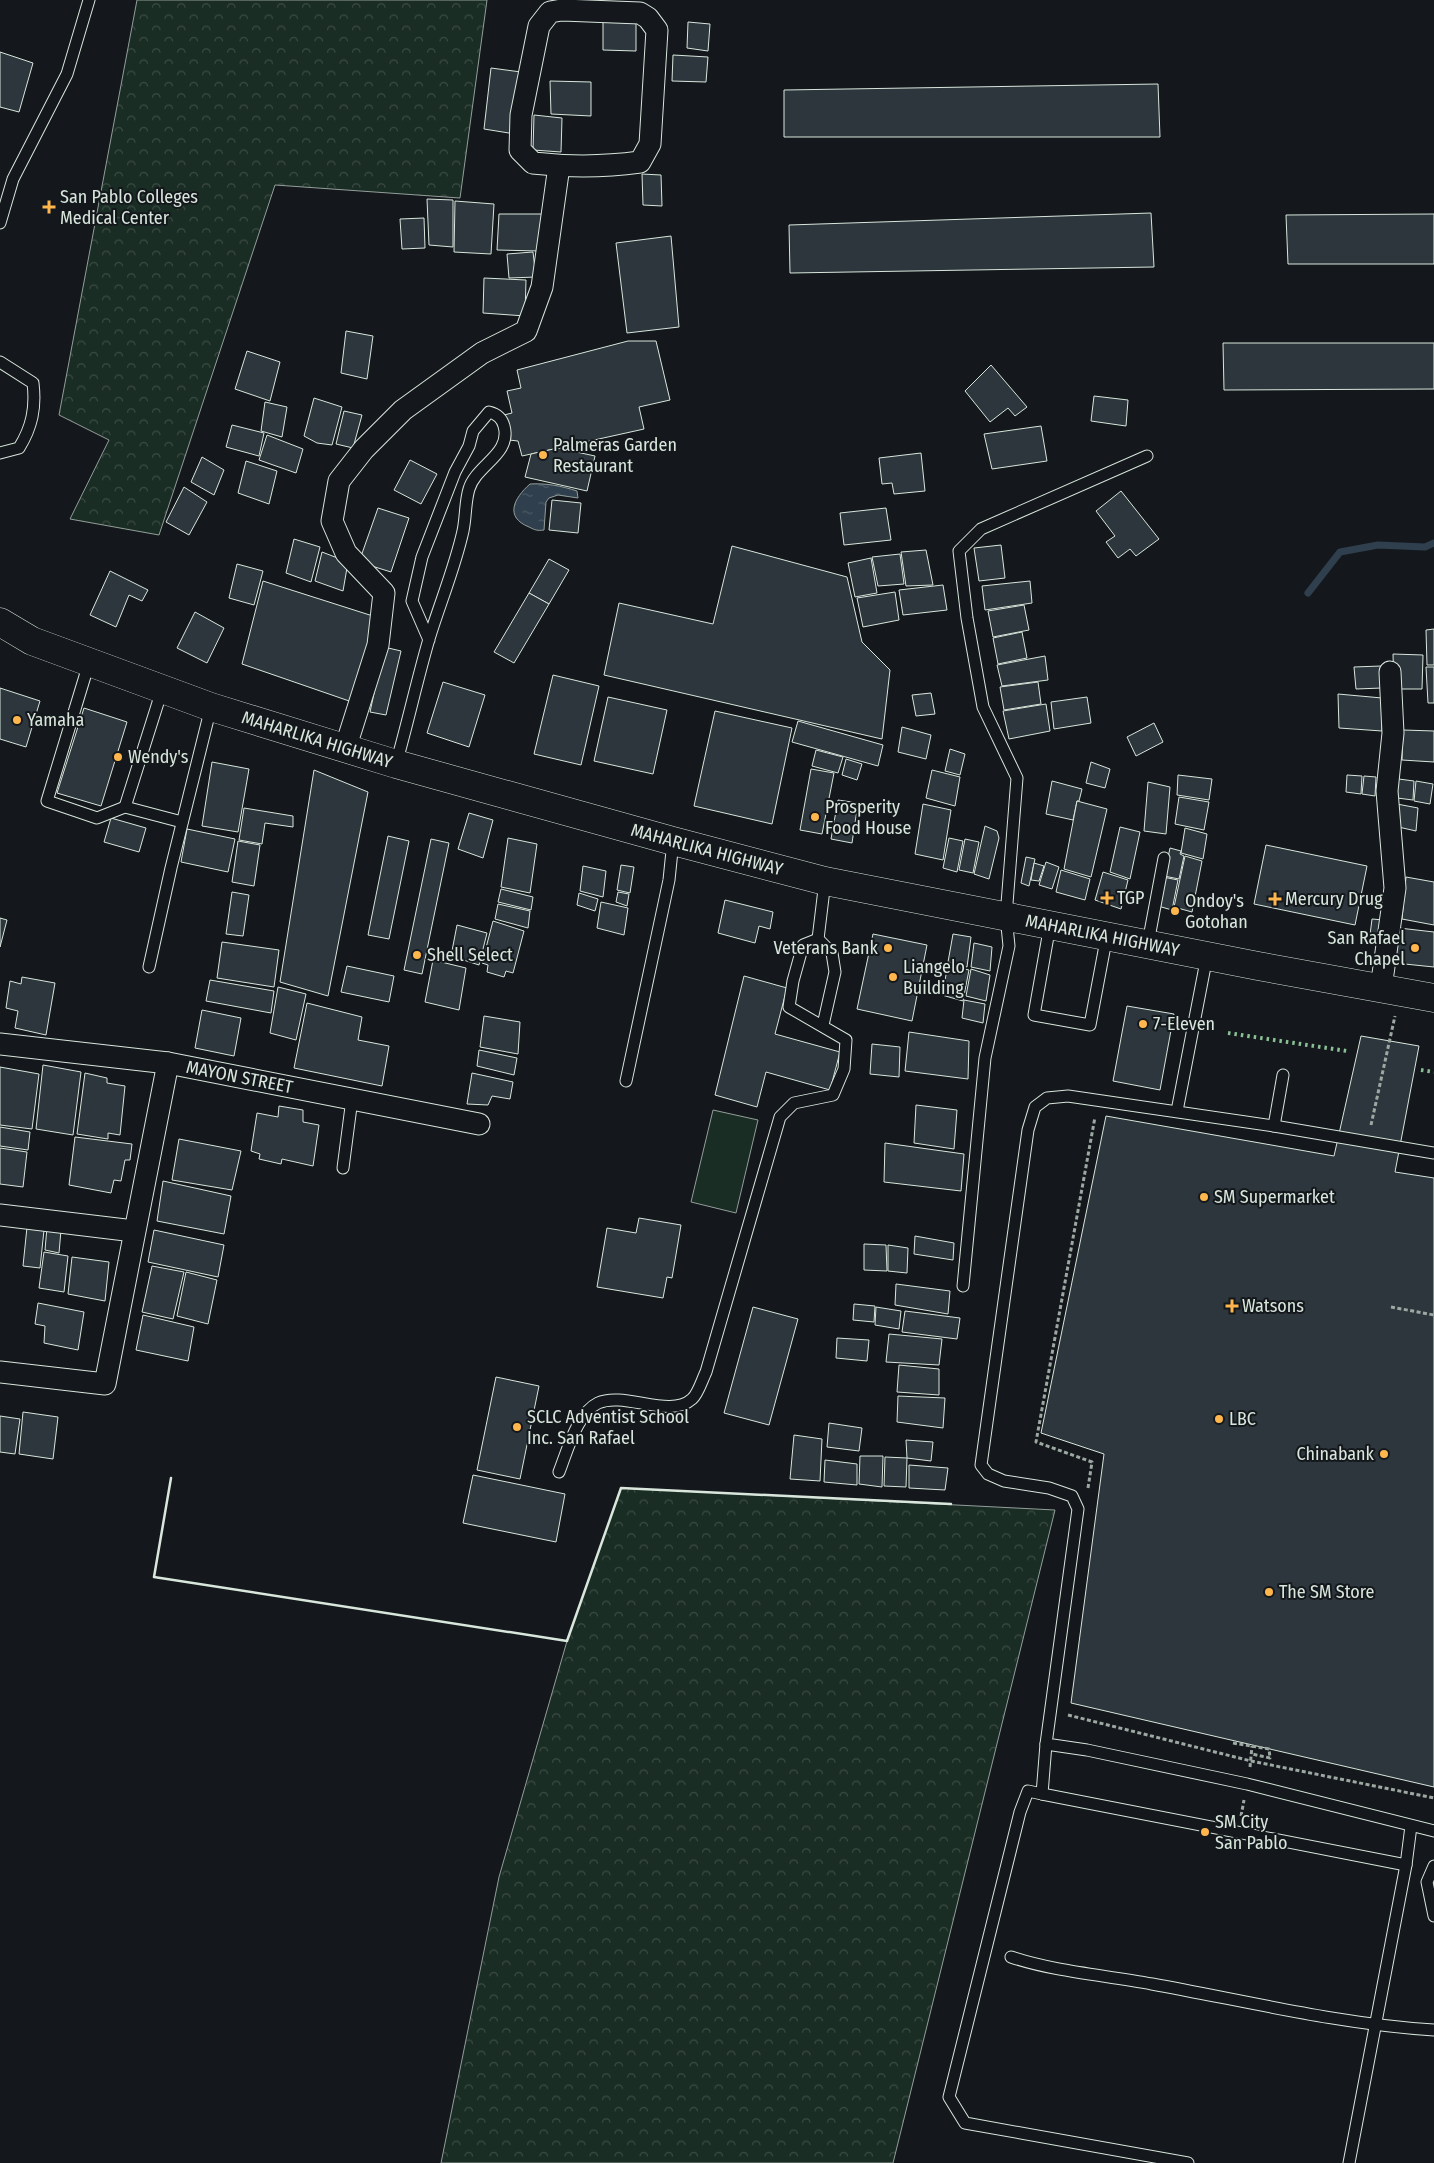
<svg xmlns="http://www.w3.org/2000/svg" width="1434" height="2163" font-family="'Fira Sans Condensed',sans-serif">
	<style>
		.forest { fill: url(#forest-crowns); stroke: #939e99 }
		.garden { fill: #1a2d24; stroke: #939e99 }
		.water { fill: url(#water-ripples); stroke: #939e99 }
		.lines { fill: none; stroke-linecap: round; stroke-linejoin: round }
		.stream { stroke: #2f3f4d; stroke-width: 7 }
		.building { fill: #2c363c; stroke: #d8e6dc }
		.service-casing { stroke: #d8e6dc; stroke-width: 13 }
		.minor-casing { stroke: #d8e6dc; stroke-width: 23 }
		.primary-casing { stroke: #d8e6dc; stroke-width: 29 }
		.path { stroke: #9da8a2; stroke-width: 3; stroke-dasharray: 4 2.5; stroke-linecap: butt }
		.service { stroke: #14181c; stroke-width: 11 }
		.minor { stroke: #14181c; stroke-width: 21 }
		.primary { stroke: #14181c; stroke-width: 28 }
		.hedge { stroke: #8ac095; stroke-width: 4; stroke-dasharray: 2.5 4; stroke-linecap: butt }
		.wall { stroke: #d8e6dc; stroke-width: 2.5 }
		.poi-dot { fill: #ffb74d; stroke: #14181c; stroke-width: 2 }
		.labels { text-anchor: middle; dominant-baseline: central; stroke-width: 4; stroke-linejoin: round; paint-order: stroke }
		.poi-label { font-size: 18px; fill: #d8e6dc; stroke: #14181c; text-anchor: start }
		.street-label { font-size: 18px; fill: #d8e6dc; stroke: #14181c }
	</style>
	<defs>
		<pattern id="forest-crowns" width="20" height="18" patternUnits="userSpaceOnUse" patternTransform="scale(1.25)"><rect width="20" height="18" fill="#1a2d24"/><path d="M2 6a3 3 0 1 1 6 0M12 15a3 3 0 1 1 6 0" fill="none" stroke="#3b4b43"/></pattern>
		<pattern id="water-ripples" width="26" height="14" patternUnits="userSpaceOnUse" patternTransform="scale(1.25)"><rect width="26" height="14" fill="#2f3f4d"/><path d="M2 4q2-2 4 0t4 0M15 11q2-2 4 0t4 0" fill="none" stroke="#4c5b66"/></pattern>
	</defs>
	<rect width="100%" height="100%" fill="#14181c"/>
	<g class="forest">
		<polygon points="137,0 487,0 460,198 275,185 159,535 70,519 109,440 59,415"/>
		<polygon points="621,1488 1055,1510 893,2163 441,2163 499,1877 567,1641"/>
	</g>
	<polygon class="garden" points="713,1110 758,1120 736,1213 691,1202"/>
	<path class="water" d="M530,484C546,483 562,486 577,491L578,498L558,495L549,498L546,502L544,530C537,531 535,530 529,527C504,517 514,498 530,484Z"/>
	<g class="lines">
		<polyline class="stream" points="1308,593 1340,552 1378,545 1425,547 1434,543"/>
	</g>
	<g class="building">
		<polygon points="603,17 636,17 636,51 603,50"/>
		<polygon points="688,22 710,24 708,51 687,48"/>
		<polygon points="0,52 33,63 19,112 0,107"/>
		<polygon points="673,55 708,57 706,82 672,81"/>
		<polygon points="491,68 521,72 515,134 484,129"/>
		<polygon points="550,81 591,82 591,116 551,114"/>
		<polygon points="1158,84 1160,137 784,137 784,90"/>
		<polygon points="534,115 562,118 561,152 533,150"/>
		<polygon points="642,174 661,175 662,206 643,205"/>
		<polygon points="427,199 453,200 453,247 429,245"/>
		<polygon points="455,201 494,204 491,254 454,252"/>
		<polygon points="1151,213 1154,267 790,273 789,225"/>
		<polygon points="499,214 543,214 539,251 497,250"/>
		<polygon points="1434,214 1434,264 1288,264 1286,215"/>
		<polygon points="424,218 425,248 402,249 400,219"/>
		<polygon points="671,236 679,327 627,333 616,243"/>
		<polygon points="533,252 536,277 509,278 507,254"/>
		<polygon points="484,278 526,280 525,316 483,313"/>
		<polygon points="346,331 373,336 367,379 341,373"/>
		<polygon points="628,341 656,341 670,400 639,407 644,429 522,456 518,441 509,440 504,415 512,413 507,391 521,388 517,370"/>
		<polygon points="1223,343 1434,343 1434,389 1224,390"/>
		<polygon points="247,351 280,362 270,401 235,389"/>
		<polygon points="991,365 1027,407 1015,416 1008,408 990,422 965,391"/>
		<polygon points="1094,396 1128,400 1126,426 1091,421"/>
		<polygon points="314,398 342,407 332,445 317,443 304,436"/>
		<polygon points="265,402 287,407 282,437 261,431"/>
		<polygon points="344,411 362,415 353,448 336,444"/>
		<polygon points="232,425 264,433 259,456 226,447"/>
		<polygon points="1041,426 1047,461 992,469 984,434"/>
		<polygon points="267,435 303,449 296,473 259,460"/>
		<polygon points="558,448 595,456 587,491 525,477 531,454"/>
		<polygon points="921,453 925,491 894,494 892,483 882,484 879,458"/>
		<polygon points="202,457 224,470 214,495 191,482"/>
		<polygon points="410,460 437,474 421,504 394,490"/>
		<polygon points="246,461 277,471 269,504 238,493"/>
		<polygon points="184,487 207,502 189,535 166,522"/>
		<polygon points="1121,491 1159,539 1136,556 1130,549 1118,558 1106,542 1115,536 1096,511"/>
		<polygon points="552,500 581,503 578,533 549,530"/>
		<polygon points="378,508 409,518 391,572 359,562"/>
		<polygon points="886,508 891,540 844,545 840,513"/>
		<polygon points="294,539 320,547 311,582 286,573"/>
		<polygon points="1001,545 1005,578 979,581 974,548"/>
		<polygon points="732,546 847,577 862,642 890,670 882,739 604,675 619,603 713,624"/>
		<polygon points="926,550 933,585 906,586 901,552"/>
		<polygon points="322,552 348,562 343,591 315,581"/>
		<polygon points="900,554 904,584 878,586 872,557"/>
		<polygon points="871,558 877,593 855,597 848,563"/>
		<polygon points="549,559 569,570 549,604 529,593"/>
		<polygon points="237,564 263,571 254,605 229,598"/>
		<polygon points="110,571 148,590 142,601 129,595 116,627 90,615"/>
		<polygon points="263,581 376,617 355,703 242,664"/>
		<polygon points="1030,581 1032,603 985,610 982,586"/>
		<polygon points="943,585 947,610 903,615 899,590"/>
		<polygon points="895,592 899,620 863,627 857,598"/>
		<polygon points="529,593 549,604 514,663 494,652"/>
		<polygon points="1024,605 1029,630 993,637 988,611"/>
		<polygon points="195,612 224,628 207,663 177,648"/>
		<polygon points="1434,629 1434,665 1427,665 1426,630"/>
		<polygon points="1022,632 1027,658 998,664 993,638"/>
		<polygon points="384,647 401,651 386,715 370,712"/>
		<polygon points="1393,654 1423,655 1422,689 1394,689"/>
		<polygon points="1045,656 1048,680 1002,686 997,665"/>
		<polygon points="1381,666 1382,688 1356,689 1354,667"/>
		<polygon points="1426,667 1434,667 1434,703 1428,703"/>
		<polygon points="553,675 599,686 581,765 534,754"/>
		<polygon points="443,682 485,695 469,747 427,733"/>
		<polygon points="1038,682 1041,704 1004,710 1000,687"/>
		<polygon points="0,688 40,701 26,747 0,739"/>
		<polygon points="931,693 935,714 916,716 912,695"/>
		<polygon points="1338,694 1382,698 1382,731 1339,728"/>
		<polygon points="608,697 667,710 653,774 594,761"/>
		<polygon points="1087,697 1091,723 1054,729 1051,702"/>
		<polygon points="1046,704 1050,731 1009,739 1003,711"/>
		<polygon points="84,708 127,722 101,806 57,793"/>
		<polygon points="715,711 792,728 772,824 694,806"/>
		<polygon points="798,721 883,745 878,766 792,742"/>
		<polygon points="1154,723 1163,742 1136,756 1127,737"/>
		<polygon points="902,727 931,735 926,759 898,752"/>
		<polygon points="1403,730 1434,731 1434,762 1402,760"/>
		<polygon points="950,749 965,754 960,775 945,771"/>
		<polygon points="816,750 843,757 838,773 812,766"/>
		<polygon points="846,759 862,764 857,780 842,775"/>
		<polygon points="212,762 249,769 238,832 202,826"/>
		<polygon points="1091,762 1110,769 1105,788 1086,783"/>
		<polygon points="811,769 834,773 822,834 800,830"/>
		<polygon points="314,770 368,792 328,996 280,982"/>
		<polygon points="932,770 960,777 955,806 926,798"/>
		<polygon points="1178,775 1212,779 1209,800 1177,795"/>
		<polygon points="1347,775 1362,776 1361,794 1346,792"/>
		<polygon points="1364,776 1376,777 1375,796 1362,794"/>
		<polygon points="1391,778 1414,781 1413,800 1389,797"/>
		<polygon points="1052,781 1082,789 1079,801 1077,801 1073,820 1046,814"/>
		<polygon points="1416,781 1433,784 1430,804 1414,801"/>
		<polygon points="1148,782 1170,787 1166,834 1144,831"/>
		<polygon points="1179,797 1209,802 1204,830 1175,824"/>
		<polygon points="838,800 858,803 852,843 831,839"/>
		<polygon points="1077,801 1107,809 1091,877 1064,869"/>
		<polygon points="923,804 951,810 943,860 915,854"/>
		<polygon points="1397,804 1418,808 1416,831 1394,826"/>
		<polygon points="244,808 293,816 293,827 265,823 262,844 239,840"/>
		<polygon points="469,813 493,820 483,858 458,849"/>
		<polygon points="111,818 146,828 139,852 104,842"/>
		<polygon points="985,826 997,831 999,838 989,879 974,874"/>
		<polygon points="1120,827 1140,832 1130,879 1110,872"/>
		<polygon points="1185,828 1207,834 1203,859 1181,853"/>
		<polygon points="187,829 235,839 228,872 181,862"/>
		<polygon points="388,836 409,841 389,939 368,935"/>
		<polygon points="508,838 537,844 530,893 501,887"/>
		<polygon points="949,838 963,841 957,872 943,868"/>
		<polygon points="431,839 449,843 422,974 404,970"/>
		<polygon points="965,839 979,842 973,873 959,870"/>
		<polygon points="238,841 260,845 254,886 232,882"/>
		<polygon points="1266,845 1367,866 1355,925 1254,904"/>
		<polygon points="1170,848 1181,851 1180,854 1184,856 1179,879 1164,876"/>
		<polygon points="1185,856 1202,861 1192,912 1174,907"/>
		<polygon points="1026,857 1035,859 1029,886 1021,883"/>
		<polygon points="1046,862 1059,867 1052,889 1039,885"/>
		<polygon points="1034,863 1044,866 1039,881 1031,880"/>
		<polygon points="621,865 634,867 630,893 617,890"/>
		<polygon points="583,866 606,871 603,897 580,891"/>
		<polygon points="1061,870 1090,879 1085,900 1056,892"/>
		<polygon points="1103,872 1128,880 1121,909 1095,900"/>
		<polygon points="1163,877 1178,880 1172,910 1158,906"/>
		<polygon points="1406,877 1434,882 1434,925 1402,919"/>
		<polygon points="501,889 533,897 531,910 498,902"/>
		<polygon points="232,892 249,895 243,936 226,934"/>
		<polygon points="618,892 629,894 627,906 616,902"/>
		<polygon points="579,893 598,899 595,911 577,905"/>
		<polygon points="725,900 773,912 770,929 759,926 755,943 718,933"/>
		<polygon points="601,902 628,908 624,935 597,928"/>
		<polygon points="498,904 530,911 528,928 495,919"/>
		<polygon points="0,918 7,920 0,947"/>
		<polygon points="1372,919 1384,920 1383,938 1370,935"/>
		<polygon points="493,921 524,931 513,973 506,971 504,977 487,972 488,965 482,963"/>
		<polygon points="457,925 487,933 479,965 451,956"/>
		<polygon points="1399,928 1434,932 1434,967 1395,963"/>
		<polygon points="873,934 927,945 912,1021 857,1009"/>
		<polygon points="953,934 971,937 967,967 948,962"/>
		<polygon points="222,942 279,950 274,987 217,978"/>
		<polygon points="974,943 992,947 990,971 971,967"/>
		<polygon points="433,960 466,968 459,1010 425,1002"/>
		<polygon points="948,965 969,970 963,1001 942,995"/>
		<polygon points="347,966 394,976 389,1002 341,992"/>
		<polygon points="971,969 990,975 986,1001 966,996"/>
		<polygon points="744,976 787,988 775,1034 840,1052 830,1090 766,1072 757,1107 715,1095"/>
		<polygon points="22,977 55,983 46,1035 15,1028 18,1011 6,1008 10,981 21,984"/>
		<polygon points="210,980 274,991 271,1013 206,1001"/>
		<polygon points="278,987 306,994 296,1040 270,1033"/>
		<polygon points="964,1000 985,1004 983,1023 962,1018"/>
		<polygon points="307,1003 362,1017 358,1040 389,1046 382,1086 294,1068"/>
		<polygon points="1127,1006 1174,1014 1160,1090 1113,1081"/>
		<polygon points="202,1010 241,1018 234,1056 195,1048"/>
		<polygon points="484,1016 520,1022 518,1054 480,1047"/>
		<polygon points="909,1032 969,1041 968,1079 905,1071"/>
		<polygon points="1361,1036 1419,1046 1395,1172 1434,1178 1434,1787 1071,1703 1104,1454 1041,1433 1106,1116 1334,1156"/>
		<polygon points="872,1044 900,1047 899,1077 870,1074"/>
		<polygon points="479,1050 517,1058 514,1075 477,1066"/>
		<polygon points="43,1065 81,1072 73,1135 36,1129"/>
		<polygon points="0,1067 39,1074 32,1129 0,1125"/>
		<polygon points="85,1073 107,1078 107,1083 125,1086 120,1135 108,1133 108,1139 77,1134"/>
		<polygon points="472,1073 513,1082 510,1099 492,1096 488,1105 467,1104"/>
		<polygon points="916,1105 957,1110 954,1149 914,1143"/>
		<polygon points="279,1106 303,1110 303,1122 319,1125 313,1166 282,1159 281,1164 259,1159 260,1154 251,1151 257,1113 278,1117"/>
		<polygon points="0,1127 30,1132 28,1150 0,1146"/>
		<polygon points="75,1137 132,1144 130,1160 125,1160 121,1181 114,1180 111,1193 69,1185"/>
		<polygon points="179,1139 241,1151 232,1190 172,1180"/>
		<polygon points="885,1143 964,1154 961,1191 884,1182"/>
		<polygon points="0,1148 27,1152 23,1187 0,1184"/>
		<polygon points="163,1181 231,1196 224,1234 157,1221"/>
		<polygon points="639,1218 681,1225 672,1278 667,1277 663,1298 597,1287 607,1228 636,1233"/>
		<polygon points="27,1227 44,1230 40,1268 23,1266"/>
		<polygon points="47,1227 61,1230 59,1253 45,1250"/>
		<polygon points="154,1230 224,1245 218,1277 148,1262"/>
		<polygon points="915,1236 954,1243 953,1260 914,1254"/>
		<polygon points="864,1244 886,1245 887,1271 864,1270"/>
		<polygon points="888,1245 908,1248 907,1273 888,1271"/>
		<polygon points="44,1252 68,1256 64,1292 39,1288"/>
		<polygon points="72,1257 109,1262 105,1301 68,1294"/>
		<polygon points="152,1266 184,1272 173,1319 142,1312"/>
		<polygon points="186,1272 217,1280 208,1324 177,1316"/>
		<polygon points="896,1284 950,1291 948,1314 895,1305"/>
		<polygon points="38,1303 84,1312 78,1350 44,1343 45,1326 35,1324"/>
		<polygon points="854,1304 875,1306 874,1322 853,1320"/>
		<polygon points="753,1307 798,1319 769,1425 724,1413"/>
		<polygon points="876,1307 901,1311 899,1329 875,1325"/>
		<polygon points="905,1311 960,1318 957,1339 902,1332"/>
		<polygon points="143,1315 194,1327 188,1361 136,1350"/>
		<polygon points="889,1334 942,1339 939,1365 886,1362"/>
		<polygon points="837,1338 869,1340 867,1361 836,1358"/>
		<polygon points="899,1365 939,1369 939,1395 897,1392"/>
		<polygon points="496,1377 539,1386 520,1479 477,1470"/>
		<polygon points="898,1396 945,1398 943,1428 897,1422"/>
		<polygon points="23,1412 58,1417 53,1459 19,1454"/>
		<polygon points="0,1416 20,1419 15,1454 0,1452"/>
		<polygon points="829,1423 862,1428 859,1451 827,1447"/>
		<polygon points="794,1435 822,1439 820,1481 790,1479"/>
		<polygon points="906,1440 933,1442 931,1461 907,1458"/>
		<polygon points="860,1456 883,1456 882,1487 859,1484"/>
		<polygon points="885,1457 907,1458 906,1487 884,1486"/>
		<polygon points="825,1460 857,1464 857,1485 824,1482"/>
		<polygon points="909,1465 948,1468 945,1490 909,1488"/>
		<polygon points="473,1475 565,1494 556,1542 463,1523"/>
	</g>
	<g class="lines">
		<g class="service-casing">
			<g id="service">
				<polyline points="0,223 13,179 67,74 89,0"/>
				<path d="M0,362L33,383C36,408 32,427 19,448L0,453"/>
				<polyline points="89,663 47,801 97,818 125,807"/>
				<polyline points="162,690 125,807 182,822"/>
				<path d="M396,764C408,722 417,680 429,639C440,603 455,567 463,531C466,517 465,502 469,489C476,465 512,454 504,426C502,418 497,414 489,412L473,431L469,446L455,472L422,557L412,601L429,640"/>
				<polyline points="1050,925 1034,1015 1090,1025 1107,935"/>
				<polyline points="818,939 832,953 835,972 823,1025"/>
				<polyline points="818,939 825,881"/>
				<polyline points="1148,943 1164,858"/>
				<polyline points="149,967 171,868 211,707"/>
				<polyline points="626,1081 669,880 673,841"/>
				<polyline points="1177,1111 1207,956"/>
				<polyline points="1274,1126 1283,1075"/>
				<polyline points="1434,1153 1274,1126 1068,1096 1047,1098 1035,1107 1028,1130 981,1465 988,1474 1004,1481 1049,1488 1072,1496 1078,1509 1046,1744 1087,1750 1247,1784 1434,1831"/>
				<polyline points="343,1168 352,1099"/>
				<polyline points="963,1286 985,1058 1009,946 1006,916 1017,778 983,707 967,618 959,551 981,529 1147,456"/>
				<path d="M559,1472C567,1452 577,1413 598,1403C624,1391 670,1419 692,1399C698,1394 702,1380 706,1372L780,1117L794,1103L833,1095L844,1069L846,1040L789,1007L793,981L803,945L818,939"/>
				<polyline points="1046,1744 1042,1794 1406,1865"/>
				<polyline points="1042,1794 1028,1791 1020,1812 949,2097 965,2123 1188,2163"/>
				<polyline points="1434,1866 1427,1882 1434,1916"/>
				<path d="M1011,1957C1056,1972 1105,1975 1152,1984C1246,2001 1339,2024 1434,2030"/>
				<polyline points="1349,2163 1406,1865 1411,1826"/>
			</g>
		</g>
		<g class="minor-casing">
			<g id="minor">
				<path d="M562,10L640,13L648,18L657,30L650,144L640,162C604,167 568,167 533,163L520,150L521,115L539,26L550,12Z"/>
				<polyline points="345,749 378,645 384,593 346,553 332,521 339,481 364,449 403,410 482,353 526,331 542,287 559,166"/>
				<polyline points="1381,988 1395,888 1387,791 1393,733 1390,672"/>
				<path id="s1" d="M0,1044L168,1063L479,1124"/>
				<polyline points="0,1215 134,1231"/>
				<polyline points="0,1372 105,1384 168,1063"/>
			</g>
		</g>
		<g class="primary-casing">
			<g id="primary">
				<path id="s2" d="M0,622L32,641L211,707L396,764L673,841L825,881L1258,966L1434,998"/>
			</g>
		</g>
		<g class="path">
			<polyline points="1371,1125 1395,1016"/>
			<polyline points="1391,1307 1434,1315"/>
			<polyline points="1088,1488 1092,1462 1036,1442 1095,1117"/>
			<polyline points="1068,1715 1251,1761 1434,1798"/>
			<polyline points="1233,1743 1269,1749 1270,1758 1252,1754"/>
			<polyline points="1250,1767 1252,1746"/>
			<polyline points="1241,1816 1244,1800"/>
		</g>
		<use href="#service" class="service"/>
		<use href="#minor" class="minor"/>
		<use href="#primary" class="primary"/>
		<g class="hedge">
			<polyline points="1228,1033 1347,1051"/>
			<polyline points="1421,1070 1434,1072"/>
		</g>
		<polyline class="wall" points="171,1478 154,1577 567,1641 621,1488 951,1504"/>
	</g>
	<g class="poi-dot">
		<path d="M46.5 199.5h5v5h5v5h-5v5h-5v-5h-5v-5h5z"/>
		<circle cx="543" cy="455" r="5"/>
		<circle cx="17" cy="720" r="5"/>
		<circle cx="118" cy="757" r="5"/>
		<circle cx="815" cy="817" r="5"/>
		<path d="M1104.5 890.5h5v5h5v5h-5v5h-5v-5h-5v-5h5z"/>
		<path d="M1272.5 891.5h5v5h5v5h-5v5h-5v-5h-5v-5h5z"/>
		<circle cx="1175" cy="911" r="5"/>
		<circle cx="888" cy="948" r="5"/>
		<circle cx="1415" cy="948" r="5"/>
		<circle cx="417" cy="955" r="5"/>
		<circle cx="893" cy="977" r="5"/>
		<circle cx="1143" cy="1024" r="5"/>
		<circle cx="1204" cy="1197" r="5"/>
		<path d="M1229.5 1298.5h5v5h5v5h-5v5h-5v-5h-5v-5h5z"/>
		<circle cx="1219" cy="1419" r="5"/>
		<circle cx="517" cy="1427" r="5"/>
		<circle cx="1384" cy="1454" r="5"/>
		<circle cx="1269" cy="1592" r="5"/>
		<circle cx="1205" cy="1832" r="5"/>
	</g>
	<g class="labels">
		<g class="poi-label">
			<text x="60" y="197">San Pablo Colleges<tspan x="60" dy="21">Medical Center</tspan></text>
			<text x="553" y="445">Palmeras Garden<tspan x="553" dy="21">Restaurant</tspan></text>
			<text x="27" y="720">Yamaha</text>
			<text x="128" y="757">Wendy's</text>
			<text x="825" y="807">Prosperity<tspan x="825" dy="21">Food House</tspan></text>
			<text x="1117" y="898">TGP</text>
			<text x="1285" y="899">Mercury Drug</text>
			<text x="1185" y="901">Ondoy's<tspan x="1185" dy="21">Gotohan</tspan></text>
			<text x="1405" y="938" text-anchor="end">San Rafael<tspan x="1405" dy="21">Chapel</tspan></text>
			<text x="878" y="948" text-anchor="end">Veterans Bank</text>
			<text x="427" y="955">Shell Select</text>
			<text x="903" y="967">Liangelo<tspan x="903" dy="21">Building</tspan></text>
			<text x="1153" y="1024">7-Eleven</text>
			<text x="1214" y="1197">SM Supermarket</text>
			<text x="1242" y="1306">Watsons</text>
			<text x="527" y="1417">SCLC Adventist School<tspan x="527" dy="21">Inc. San Rafael</tspan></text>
			<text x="1229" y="1419">LBC</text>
			<text x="1374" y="1454" text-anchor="end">Chinabank</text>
			<text x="1279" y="1592">The SM Store</text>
			<text x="1215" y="1822">SM City<tspan x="1215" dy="21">San Pablo</tspan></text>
		</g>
		<g class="street-label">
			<text stroke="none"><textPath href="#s2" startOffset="339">MAHARLIKA HIGHWAY</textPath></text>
			<text stroke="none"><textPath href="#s2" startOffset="744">MAHARLIKA HIGHWAY</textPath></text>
			<text stroke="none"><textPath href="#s2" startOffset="1149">MAHARLIKA HIGHWAY</textPath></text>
			<text stroke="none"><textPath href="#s1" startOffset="242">MAYON STREET</textPath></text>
		</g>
	</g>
</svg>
